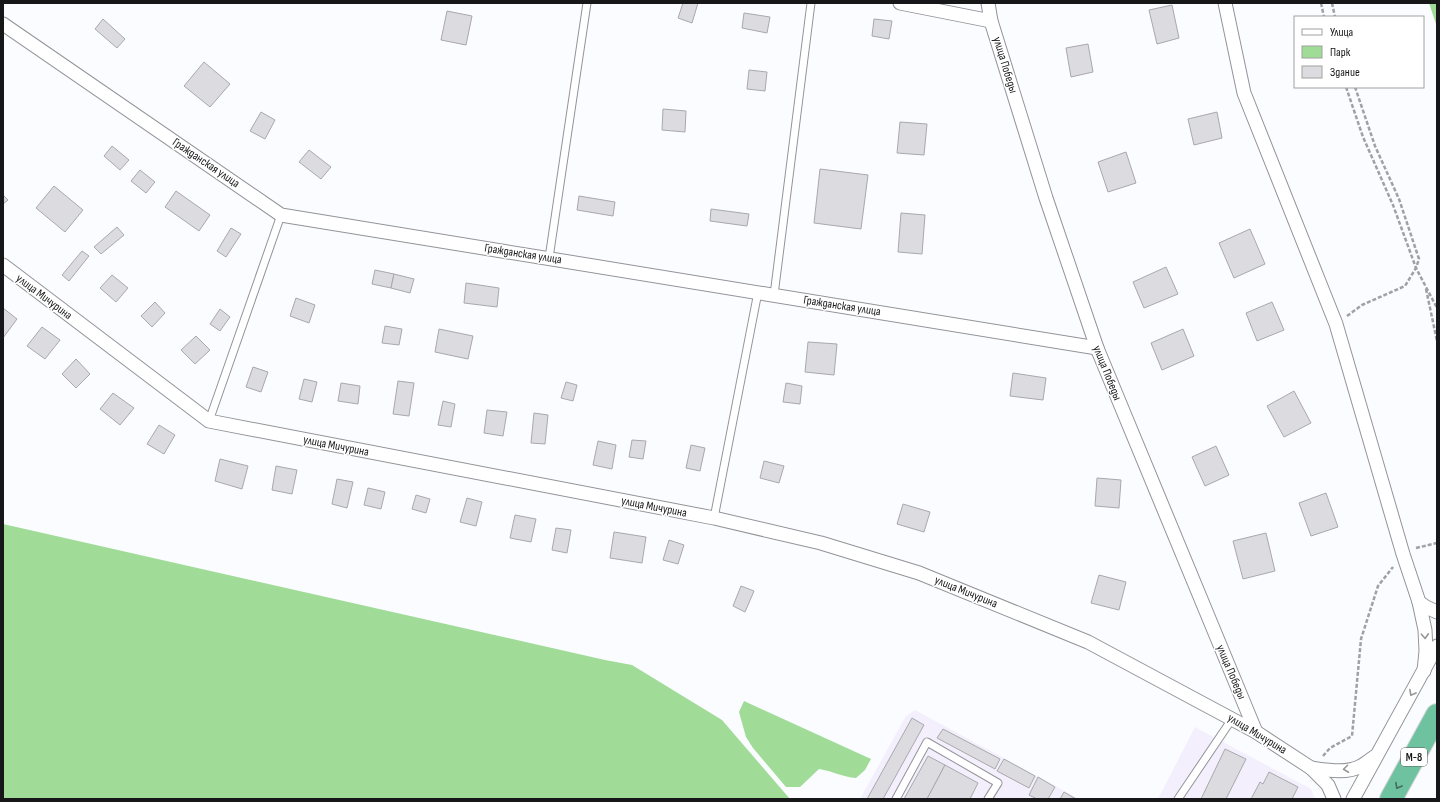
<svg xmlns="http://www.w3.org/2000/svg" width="1440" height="802" font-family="'Sofia Sans Condensed',sans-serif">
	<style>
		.industrial { fill: #f3effc }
		.green { fill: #a1db98 }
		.building { fill: #dcdce0; stroke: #a9a8ac }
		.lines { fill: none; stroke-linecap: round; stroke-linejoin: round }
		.lane-casing { stroke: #939498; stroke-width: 9 }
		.street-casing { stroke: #939498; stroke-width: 15 }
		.highway-casing { stroke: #d5d5d6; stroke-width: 24 }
		.path { stroke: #a0a1a4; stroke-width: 2.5; stroke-dasharray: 4 2; stroke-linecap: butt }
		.lane { stroke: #fff; stroke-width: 7 }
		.street { stroke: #fff; stroke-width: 13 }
		.highway { stroke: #6fc2a0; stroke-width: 22 }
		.oneway { stroke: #979798 }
		.oneway2 { stroke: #436c5c }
		.labels { text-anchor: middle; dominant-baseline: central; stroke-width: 3; stroke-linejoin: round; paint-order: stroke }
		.shield { fill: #fff; stroke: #5d5d5e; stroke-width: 1 }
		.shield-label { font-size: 11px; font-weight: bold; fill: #171719 }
		.street-label { font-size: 12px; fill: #171719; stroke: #fff }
	</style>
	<rect width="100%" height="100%" fill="#fafcff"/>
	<g class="industrial">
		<polygon points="915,710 1079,799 860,799 906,716"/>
		<polygon points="1195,727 1311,789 1315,799 1158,799"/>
	</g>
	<g class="green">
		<polygon points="1429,3 1437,3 1437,27"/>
		<polygon points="3,524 605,660 632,665 722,720 790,799 3,799"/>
		<path d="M744,701L871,759L865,770L856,778C843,777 832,771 819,769L800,787H786L753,748L746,737L739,712Z"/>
	</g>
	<g class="building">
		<polygon points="683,3 698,3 692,23 678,18"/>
		<polygon points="1172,5 1179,38 1157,44 1149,10"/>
		<polygon points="447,11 472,16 466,45 441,40"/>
		<polygon points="744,13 770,17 767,33 742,28"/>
		<polygon points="103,19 125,39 117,48 95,29"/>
		<polygon points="874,19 892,21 889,39 872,36"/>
		<polygon points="1088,44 1093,72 1071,77 1066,48"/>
		<polygon points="204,62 230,84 210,107 184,86"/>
		<polygon points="749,70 767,72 765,91 747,89"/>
		<polygon points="663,109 686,111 685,132 662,130"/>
		<polygon points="261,112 275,120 265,139 250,131"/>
		<polygon points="1217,112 1222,138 1194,145 1188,119"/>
		<polygon points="900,122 927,124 924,155 897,153"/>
		<polygon points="112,146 129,160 120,170 104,156"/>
		<polygon points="309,150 331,167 321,179 299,162"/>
		<polygon points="1126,152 1136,183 1108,192 1098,162"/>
		<polygon points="820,169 868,175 861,229 814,223"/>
		<polygon points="140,170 155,182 146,193 131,181"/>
		<polygon points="54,186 83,210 65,232 36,208"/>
		<polygon points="176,191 210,215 199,231 165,207"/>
		<polygon points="3,195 8,200 3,204"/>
		<polygon points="579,196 615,202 613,216 577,210"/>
		<polygon points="711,209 749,214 747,226 710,221"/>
		<polygon points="901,213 925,215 922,254 898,252"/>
		<polygon points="117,227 124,235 101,254 94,247"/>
		<polygon points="231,228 241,234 226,257 217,251"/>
		<polygon points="1250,229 1265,264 1234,278 1219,243"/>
		<polygon points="82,251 89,256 69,281 62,275"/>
		<polygon points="1166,267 1178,294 1144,308 1133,282"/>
		<polygon points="375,270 394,274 391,288 372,284"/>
		<polygon points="394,274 414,279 410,293 391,288"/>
		<polygon points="112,275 128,288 116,302 100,288"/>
		<polygon points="466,283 499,288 497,307 464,303"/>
		<polygon points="296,298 315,305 309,323 290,316"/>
		<polygon points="155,302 165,313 152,327 141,316"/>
		<polygon points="1272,302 1284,330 1257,341 1246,313"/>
		<polygon points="3,308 17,319 3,338"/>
		<polygon points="220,309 230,317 220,331 210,324"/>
		<polygon points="385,326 402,329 399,345 382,343"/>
		<polygon points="42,327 60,340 45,359 27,346"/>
		<polygon points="439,329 473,336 468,359 435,352"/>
		<polygon points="1183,329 1194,356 1162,370 1151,343"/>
		<polygon points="196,336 210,350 195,364 181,350"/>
		<polygon points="808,342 837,344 834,375 805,372"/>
		<polygon points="76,359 90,374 76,388 62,374"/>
		<polygon points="253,367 268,372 261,392 246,387"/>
		<polygon points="1013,373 1046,378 1043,400 1010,396"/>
		<polygon points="304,379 317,382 312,402 299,399"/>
		<polygon points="398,381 414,383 409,416 393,414"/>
		<polygon points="566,382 577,385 573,401 561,398"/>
		<polygon points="341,383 360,386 358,404 338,401"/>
		<polygon points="786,383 802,386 800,404 783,402"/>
		<polygon points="1294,391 1311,423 1284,437 1267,406"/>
		<polygon points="113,393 134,408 120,425 100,409"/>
		<polygon points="443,401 455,404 451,427 438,425"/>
		<polygon points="487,410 507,412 503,436 484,433"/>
		<polygon points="534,413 548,415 545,444 531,443"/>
		<polygon points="159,425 175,435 164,454 147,444"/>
		<polygon points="632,440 646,441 643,459 629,457"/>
		<polygon points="598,441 616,445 612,469 593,465"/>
		<polygon points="691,445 705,448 700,471 686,468"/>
		<polygon points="1216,446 1229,475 1205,486 1192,457"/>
		<polygon points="220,459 248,466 242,489 215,481"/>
		<polygon points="764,461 784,466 779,483 760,478"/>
		<polygon points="276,466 297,470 292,494 272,490"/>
		<polygon points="1097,478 1121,480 1119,508 1095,506"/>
		<polygon points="337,479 353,482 347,508 332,504"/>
		<polygon points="368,488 385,492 381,509 364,505"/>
		<polygon points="1326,493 1338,527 1311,536 1299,503"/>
		<polygon points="416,495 430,499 426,513 412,509"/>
		<polygon points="467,498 482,502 476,526 460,522"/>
		<polygon points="903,504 930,512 924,532 897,524"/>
		<polygon points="515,515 536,519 531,542 510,538"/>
		<polygon points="556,528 571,530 567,553 552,550"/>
		<polygon points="614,532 646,537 642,563 610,558"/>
		<polygon points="1266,533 1275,571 1243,579 1233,541"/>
		<polygon points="669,540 684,545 678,564 663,560"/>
		<polygon points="1099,575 1126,582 1119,610 1091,603"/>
		<polygon points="741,586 754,591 745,612 733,606"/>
		<polygon points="912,718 924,725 883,799 867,799"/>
		<polygon points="943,729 1000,759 995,769 937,738"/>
		<polygon points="1225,749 1246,759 1226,799 1201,799"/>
		<polygon points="928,756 945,765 927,799 904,799"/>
		<polygon points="1004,759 1035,776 1029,788 997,771"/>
		<polygon points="945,765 978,783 970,799 927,799"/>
		<polygon points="1269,772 1298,787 1292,799 1251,799 1260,782 1263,784"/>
		<polygon points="1038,777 1055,787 1048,799 1037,799 1029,795"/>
		<polygon points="1064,792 1076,799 1060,799"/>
	</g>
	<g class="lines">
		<g class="lane-casing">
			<g id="lane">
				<polyline points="549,258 587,3"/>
				<polyline points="774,295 811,3"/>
				<polyline points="209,421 281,215"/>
				<polyline points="714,518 758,292"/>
				<polyline points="896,799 927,742 998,783 988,799"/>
				<polyline points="1178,799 1232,719"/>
			</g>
		</g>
		<g class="street-casing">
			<g id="street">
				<polyline points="900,3 991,21"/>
				<polyline points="988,3 991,21 1046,198 1097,348 1256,732"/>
				<polyline points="1225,3 1244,93 1336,324 1403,554 1419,602 1425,630 1426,651 1424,671"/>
				<polyline points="3,24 281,215 1097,348"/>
				<polyline points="3,265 209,421 714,518 821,543 919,573 1088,642 1256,732 1311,768 1328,785 1334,799"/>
				<polyline points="1419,602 1426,607 1437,612"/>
				<path d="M1311,768C1326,770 1347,774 1361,766C1365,764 1370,760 1374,757"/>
				<polyline points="1353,799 1437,646"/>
			</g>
		</g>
		<g class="highway-casing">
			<polyline id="highway" points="1391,799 1437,715"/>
		</g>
		<g class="path">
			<polyline points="1321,3 1324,17"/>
			<polyline points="1332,3 1335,17"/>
			<polyline points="1346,87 1363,137 1393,205 1416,268 1437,308"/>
			<polyline points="1426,289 1437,341"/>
			<polyline points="1347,316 1362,305 1405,286 1416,268 1419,259 1399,199 1375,146 1355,87"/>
			<polyline points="1416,548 1437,543"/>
			<polyline points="1323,756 1330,748 1352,736 1361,639 1378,586 1393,567"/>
		</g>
		<use href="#lane" class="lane"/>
		<use href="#street" class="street"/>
		<use href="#highway" class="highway"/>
	</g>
	<defs><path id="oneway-chevron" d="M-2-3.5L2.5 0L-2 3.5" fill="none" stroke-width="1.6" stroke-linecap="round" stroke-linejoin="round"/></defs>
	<g class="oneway">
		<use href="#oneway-chevron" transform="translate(1425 636) rotate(87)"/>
		<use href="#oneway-chevron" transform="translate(1412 693) rotate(119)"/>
		<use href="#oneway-chevron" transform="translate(1346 769) rotate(173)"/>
	</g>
	<use class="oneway2" href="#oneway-chevron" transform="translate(1398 786) rotate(119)"/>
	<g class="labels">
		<rect class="shield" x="1401" y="748" width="26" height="18" rx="3"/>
		<g class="shield-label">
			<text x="1414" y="757">М-8</text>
		</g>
		<g class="street-label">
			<text transform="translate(1005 65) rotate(73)">улица Победы</text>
			<text transform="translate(206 163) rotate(34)">Гражданская улица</text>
			<text transform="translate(523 254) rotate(9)">Гражданская улица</text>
			<text transform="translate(44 297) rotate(37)">улица Мичурина</text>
			<text transform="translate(842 306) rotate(9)">Гражданская улица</text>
			<text transform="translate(1107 373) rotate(68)">улица Победы</text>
			<text transform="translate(336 446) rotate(11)">улица Мичурина</text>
			<text transform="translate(654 507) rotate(11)">улица Мичурина</text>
			<text transform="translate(966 592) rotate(22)">улица Мичурина</text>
			<text transform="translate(1231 672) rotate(67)">улица Победы</text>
			<text transform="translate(1257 734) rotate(31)">улица Мичурина</text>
		</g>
	</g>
	<rect width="1440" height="802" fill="none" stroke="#171719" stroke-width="8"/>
	<rect x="1294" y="16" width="130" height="72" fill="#ffffff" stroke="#a2a2a3"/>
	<rect x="1302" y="29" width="20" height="6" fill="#ffffff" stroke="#a2a2a3"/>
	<text x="1330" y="36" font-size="12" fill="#171719">Улица</text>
	<rect x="1302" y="46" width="20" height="12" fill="#a1db98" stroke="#a2a2a3"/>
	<text x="1330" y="56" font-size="12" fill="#171719">Парк</text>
	<rect x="1302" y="66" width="20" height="12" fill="#dcdce0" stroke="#a2a2a3"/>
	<text x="1330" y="76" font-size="12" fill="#171719">Здание</text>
</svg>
